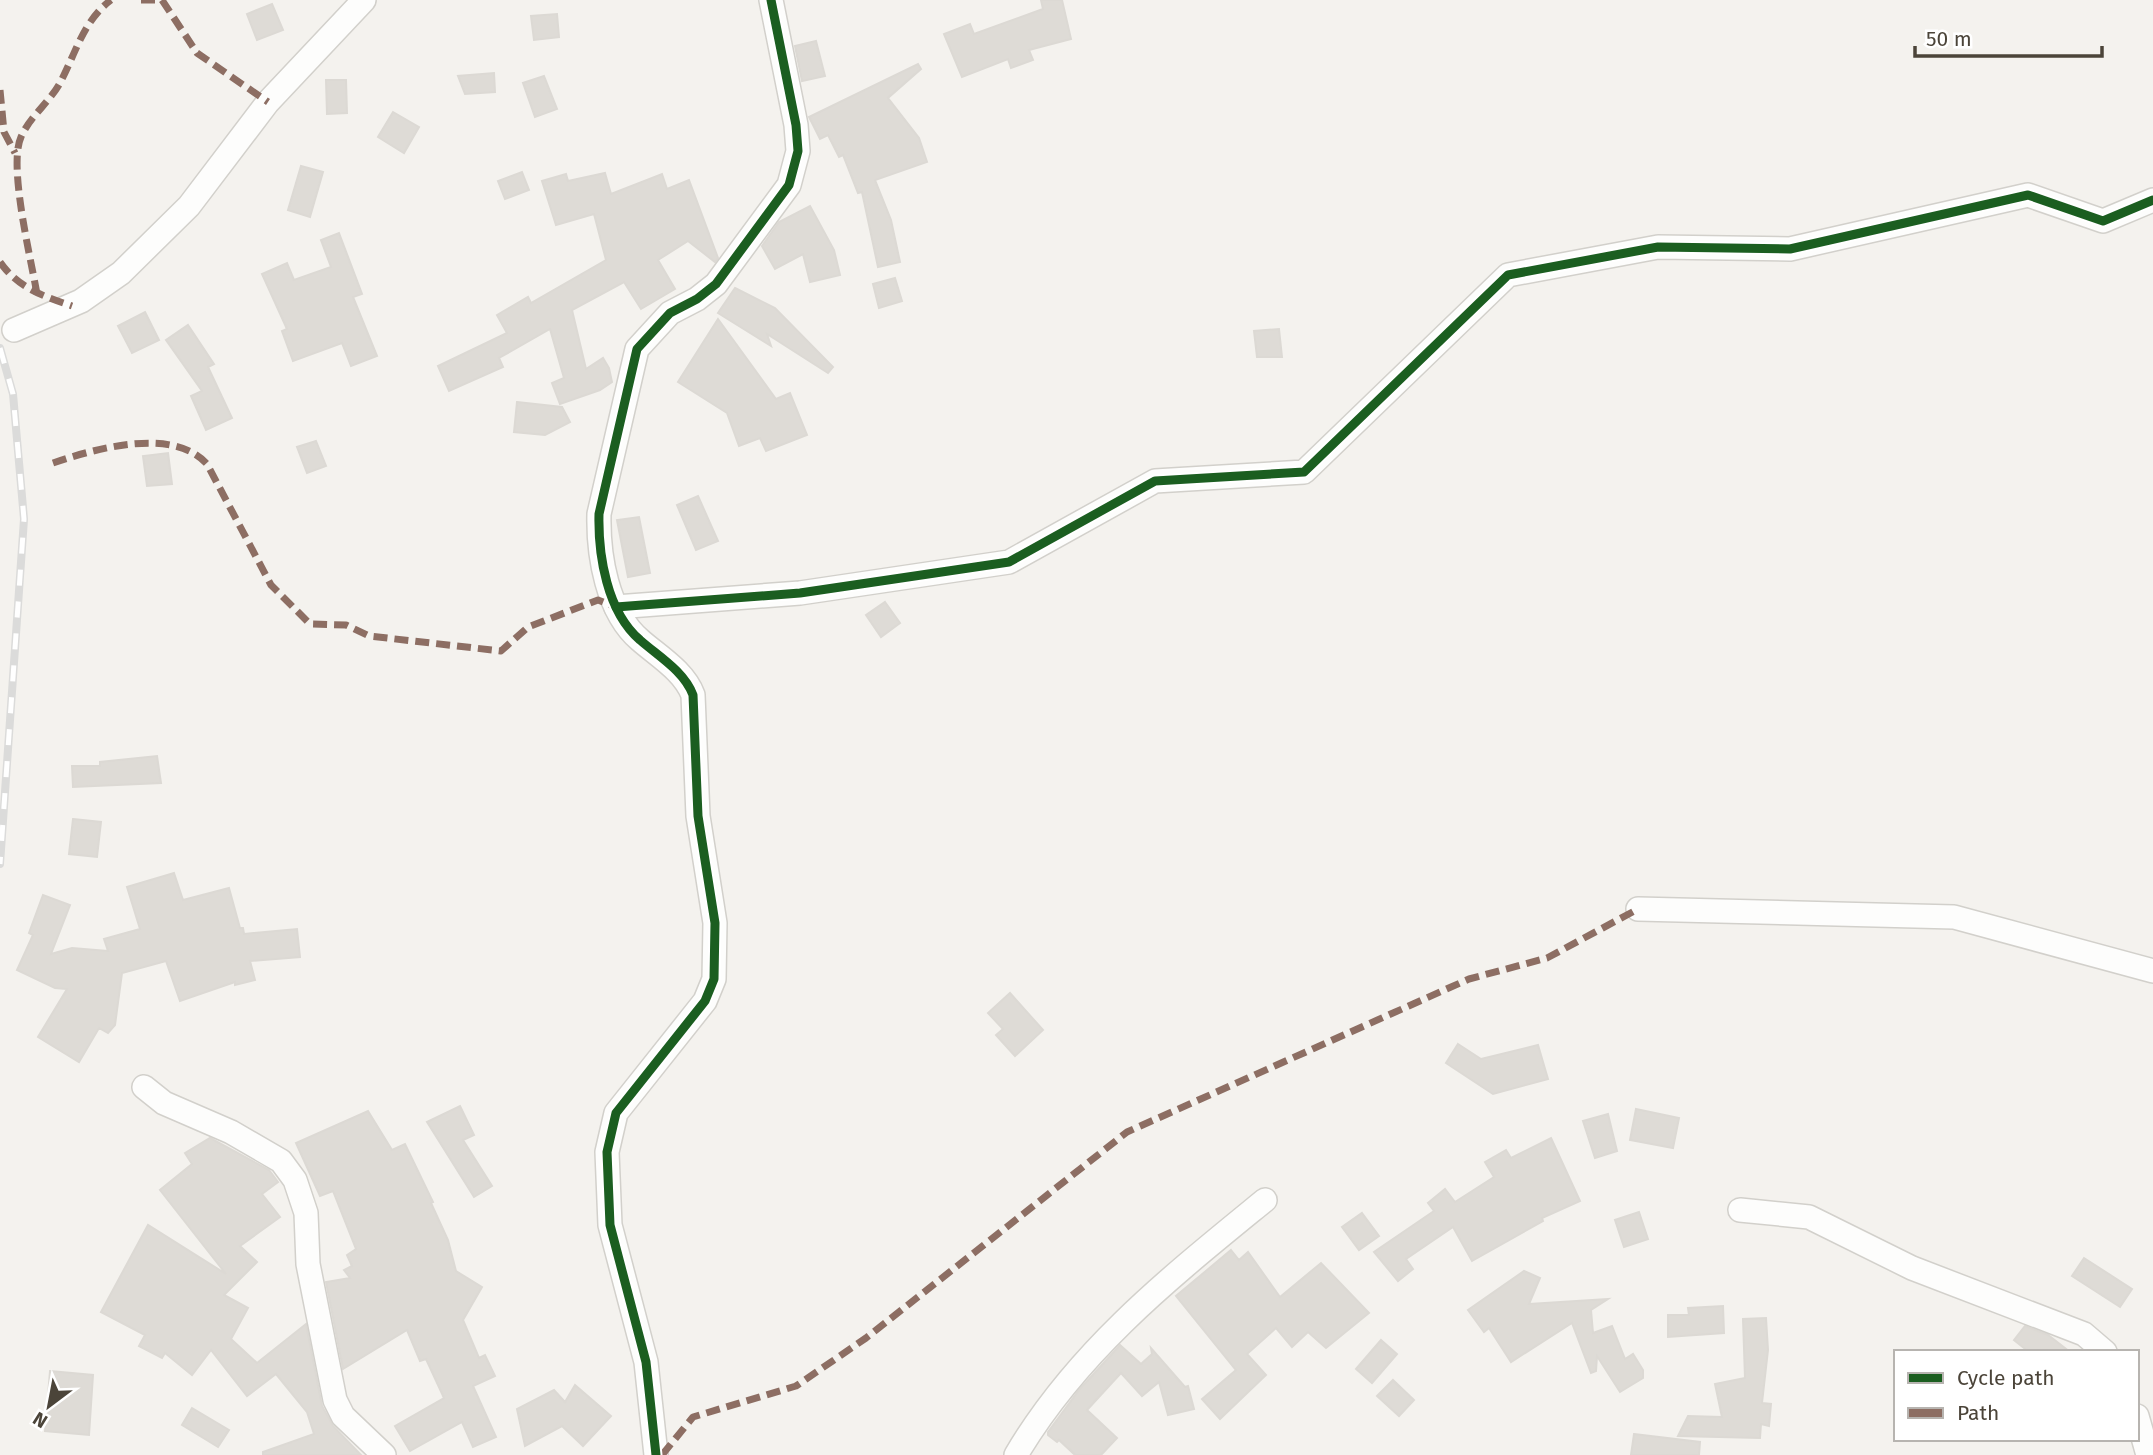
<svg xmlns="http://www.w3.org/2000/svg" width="2153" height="1455" font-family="'Fira Sans',sans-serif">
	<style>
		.building { fill: #dedbd6; stroke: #dcd9d4; stroke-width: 2 }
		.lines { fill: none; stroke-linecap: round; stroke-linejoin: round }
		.minor-casing { stroke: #d2d0cb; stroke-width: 26 }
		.minor { stroke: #fdfdfc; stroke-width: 23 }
		.rail-casing { stroke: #dbdbda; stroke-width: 8 }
		.rail { stroke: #fff; stroke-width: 5; stroke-dasharray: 16; stroke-linecap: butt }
		.quiet { stroke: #8d6e63; stroke-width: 7; stroke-dasharray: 14 7; stroke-linecap: butt }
		.cycleway-casing { stroke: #fff; stroke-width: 13 }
		.cycleway { stroke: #1b5e20; stroke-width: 9 }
	</style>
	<rect width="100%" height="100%" fill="#f4f2ee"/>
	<g class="building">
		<polygon points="1041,0 1062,0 1071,39 1029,50 1033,60 1011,68 1008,59 962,77 944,34 970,24 974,34 1043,9"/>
		<polygon points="272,4 283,30 257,40 247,14"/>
		<polygon points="557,14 559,37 534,40 531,16"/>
		<polygon points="816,41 825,76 802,81 795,46"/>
		<polygon points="918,64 921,69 888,98 919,138 927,162 875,180 891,220 900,262 878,267 862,192 858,193 843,155 839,157 828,135 820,139 809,117"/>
		<polygon points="494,73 495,92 465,94 458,76"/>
		<polygon points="544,76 557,109 535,117 523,83"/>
		<polygon points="326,80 346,80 347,113 327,114"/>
		<polygon points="393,112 419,127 404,153 378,137"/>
		<polygon points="301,166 323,172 310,217 288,210"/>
		<polygon points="522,172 529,190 505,199 498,181"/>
		<polygon points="605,173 611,194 662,174 667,189 689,180 718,258 715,262 688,241 658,260 675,289 641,309 624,282 572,310 586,369 603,358 609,368 612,382 600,390 560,404 552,383 564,378 550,329 499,358 503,367 449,391 438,366 507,333 497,315 528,297 531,303 606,260 594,214 556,225 542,181 566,174 568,181"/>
		<polygon points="810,206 834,250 840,275 810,282 803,254 775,269 762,246 779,222"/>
		<polygon points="339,233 362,294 353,297 377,356 351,366 342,343 293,361 282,331 287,329 262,274 287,263 294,280 331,267 321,240"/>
		<polygon points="895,278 902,301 879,308 873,284"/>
		<polygon points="735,288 775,308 833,367 828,373 767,334 771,346 718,313"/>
		<polygon points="145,312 159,340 132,353 118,326"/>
		<polygon points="718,319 776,399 790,393 807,435 766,451 760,438 739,446 727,413 678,382"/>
		<polygon points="188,325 214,364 208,367 232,418 206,430 191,396 202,391 166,340"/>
		<polygon points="1279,329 1282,357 1257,357 1254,331"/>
		<polygon points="517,402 562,407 570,422 545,435 514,432"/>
		<polygon points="316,441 326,466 307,473 297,447"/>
		<polygon points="168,453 172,484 147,486 143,456"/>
		<polygon points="698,496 718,541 696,550 677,505"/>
		<polygon points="639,517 650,573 628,577 617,520"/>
		<polygon points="885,602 900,623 881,637 866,615"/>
		<polygon points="157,756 161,783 73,787 72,766 100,766 100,762"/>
		<polygon points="73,819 101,822 97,857 69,854"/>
		<polygon points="174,873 183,900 229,888 240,928 243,928 244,934 297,929 300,957 250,961 255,980 235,985 235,982 180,1001 166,961 122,973 115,1025 108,1033 99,1028 79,1062 38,1037 67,989 55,988 17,970 33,935 29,933 43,895 70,905 51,954 72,948 108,951 104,939 140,929 127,887"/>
		<polygon points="1010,993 1043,1030 1015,1056 996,1035 1003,1029 988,1013"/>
		<polygon points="1458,1044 1481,1059 1538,1045 1548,1079 1493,1094 1446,1063"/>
		<polygon points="460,1106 474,1135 463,1140 492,1186 474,1197 427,1122"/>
		<polygon points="1636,1109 1679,1118 1673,1148 1630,1140"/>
		<polygon points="368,1111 392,1150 405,1144 433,1202 431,1203 448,1240 456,1271 482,1287 463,1320 479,1358 485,1355 495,1376 473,1386 496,1437 473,1447 462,1422 410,1451 395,1426 444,1398 426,1359 420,1361 407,1330 343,1369 326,1282 350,1278 344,1270 352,1266 347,1255 356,1249 333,1191 320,1196 296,1143"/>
		<polygon points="1608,1114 1617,1151 1595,1158 1583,1121"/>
		<polygon points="210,1138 269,1170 278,1182 262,1194 280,1217 240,1246 257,1262 224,1295 248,1308 231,1339 257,1363 306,1324 322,1406 333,1426 361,1455 263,1455 263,1452 314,1434 307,1412 276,1374 247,1396 211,1350 192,1375 165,1353 162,1358 139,1346 145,1335 101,1312 148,1225 226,1274 160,1190 192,1164 185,1153"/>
		<polygon points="1551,1138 1580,1201 1542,1218 1543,1221 1472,1261 1453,1227 1406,1259 1413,1269 1398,1281 1374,1252 1434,1211 1428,1203 1445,1189 1455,1202 1494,1177 1485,1162 1506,1150 1511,1158"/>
		<polygon points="1639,1212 1648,1239 1624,1247 1615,1220"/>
		<polygon points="1362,1213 1379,1236 1359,1250 1342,1227"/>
		<polygon points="1231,1250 1239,1260 1248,1252 1280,1297 1321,1263 1369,1313 1326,1348 1308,1332 1292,1347 1276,1328 1247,1354 1266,1375 1220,1419 1202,1399 1236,1370 1176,1296"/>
		<polygon points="2084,1258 2132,1289 2120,1307 2072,1276"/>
		<polygon points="1524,1271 1540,1278 1529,1304 1608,1299 1591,1310 1593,1333 1612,1326 1625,1359 1633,1354 1643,1370 1643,1378 1620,1392 1597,1356 1596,1371 1591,1373 1572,1323 1511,1362 1489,1328 1484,1332 1468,1310"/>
		<polygon points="1723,1306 1724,1333 1668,1337 1668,1315 1689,1315 1688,1308"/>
		<polygon points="1766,1318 1768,1350 1762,1403 1771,1404 1769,1426 1761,1424 1760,1438 1678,1436 1688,1416 1722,1417 1715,1384 1745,1378 1743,1319"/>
		<polygon points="2025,1326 2048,1335 2070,1352 2029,1352 2014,1340"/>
		<polygon points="1381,1340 1397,1354 1372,1383 1356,1369"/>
		<polygon points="1120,1345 1141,1364 1152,1354 1151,1348 1185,1387 1188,1386 1194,1409 1168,1415 1159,1382 1142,1396 1121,1373 1087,1410 1117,1438 1101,1455 1075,1455 1059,1440 1057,1442 1048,1435 1048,1432 1079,1390"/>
		<polygon points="50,1371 93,1375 89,1435 45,1431"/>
		<polygon points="1393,1380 1414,1400 1399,1416 1377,1396"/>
		<polygon points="575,1385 611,1416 583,1446 562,1426 525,1446 517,1409 554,1390 565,1402"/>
		<polygon points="192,1408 229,1430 218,1447 182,1425"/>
		<polygon points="1634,1434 1700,1442 1699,1455 1631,1455"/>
	</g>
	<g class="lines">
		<g class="minor-casing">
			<g id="minor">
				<polyline points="14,330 81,301 121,273 189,206 268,102 364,0"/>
				<polyline points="616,607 800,593 1009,562 1155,481 1304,472 1508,275 1658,247 1790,249 2028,195 2103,221 2153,200"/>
				<polyline points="1638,909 1954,917 2153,971"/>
				<polyline points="144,1087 164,1103 231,1132 281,1161 295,1180 306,1213 308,1264 335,1400 343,1416 384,1455"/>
				<polyline points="1740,1210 1809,1217 1912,1268 2084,1334 2105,1352"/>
				<polyline points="2137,1416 2148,1455"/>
				<path d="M656,1455L646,1362L610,1225L607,1152L616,1113L705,1001L714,979L715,923L698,816L693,695C684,671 658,656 640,640C607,612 598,555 599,514L637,349L670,313L697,299L716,284L789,185L798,151L796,125L771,0"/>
				<path d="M1016,1455C1078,1350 1172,1276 1265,1200"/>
			</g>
		</g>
		<use href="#minor" class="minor"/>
		<g class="rail-casing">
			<polyline id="rail" points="0,348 13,394 24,519 0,864"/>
		</g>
		<use href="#rail" class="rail"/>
		<g class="quiet">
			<polyline points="141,0 162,0 197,53 268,102"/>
			<polyline points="0,90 4,132 15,153"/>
			<path d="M0,262C18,288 43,296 72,306"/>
			<path d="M37,294C31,259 8,166 21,137C30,116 51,101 61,81C76,52 84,20 111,0"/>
			<path d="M53,463C94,449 173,426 207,464L271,585L310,624L346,625L369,636L501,651L528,627L598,600L616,607"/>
			<polyline points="662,1455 693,1417 796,1386 866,1338 1127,1132 1469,979 1547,958 1638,909"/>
		</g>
		<g class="cycleway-casing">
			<g id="cycleway">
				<polyline points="616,607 800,593 1009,562 1155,481 1304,472 1508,275 1658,247 1790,249 2028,195 2103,221 2153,200"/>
				<path d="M656,1455L646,1362L610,1225L607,1152L616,1113L705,1001L714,979L715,923L698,816L693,695C684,671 658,656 640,640C607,612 598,555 599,514L637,349L670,313L697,299L716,284L789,185L798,151L796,125L771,0"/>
			</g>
		</g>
		<use href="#cycleway" class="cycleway"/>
	</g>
	<rect x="1894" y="1350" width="245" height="91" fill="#ffffff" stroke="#b7b4b0" stroke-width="2"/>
	<rect x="1908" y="1373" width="35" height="10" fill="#1b5e20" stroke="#b7b4b0" stroke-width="2"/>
	<text x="1957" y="1385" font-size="21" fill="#4b4439">Cycle path</text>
	<rect x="1908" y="1408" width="35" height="10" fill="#8d6e63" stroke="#b7b4b0" stroke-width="2"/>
	<text x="1957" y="1420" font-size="21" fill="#4b4439">Path</text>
	<g transform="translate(49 1406) rotate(212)" stroke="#ffffff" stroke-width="5" paint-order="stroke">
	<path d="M0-5L12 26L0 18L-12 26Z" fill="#4b4439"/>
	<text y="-10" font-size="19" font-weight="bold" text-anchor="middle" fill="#4b4439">N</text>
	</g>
	<path d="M1915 46v10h187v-10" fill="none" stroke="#4b4439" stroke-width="3.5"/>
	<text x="1926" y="46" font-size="21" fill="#4b4439" stroke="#ffffff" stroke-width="5" paint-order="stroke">50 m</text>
</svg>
